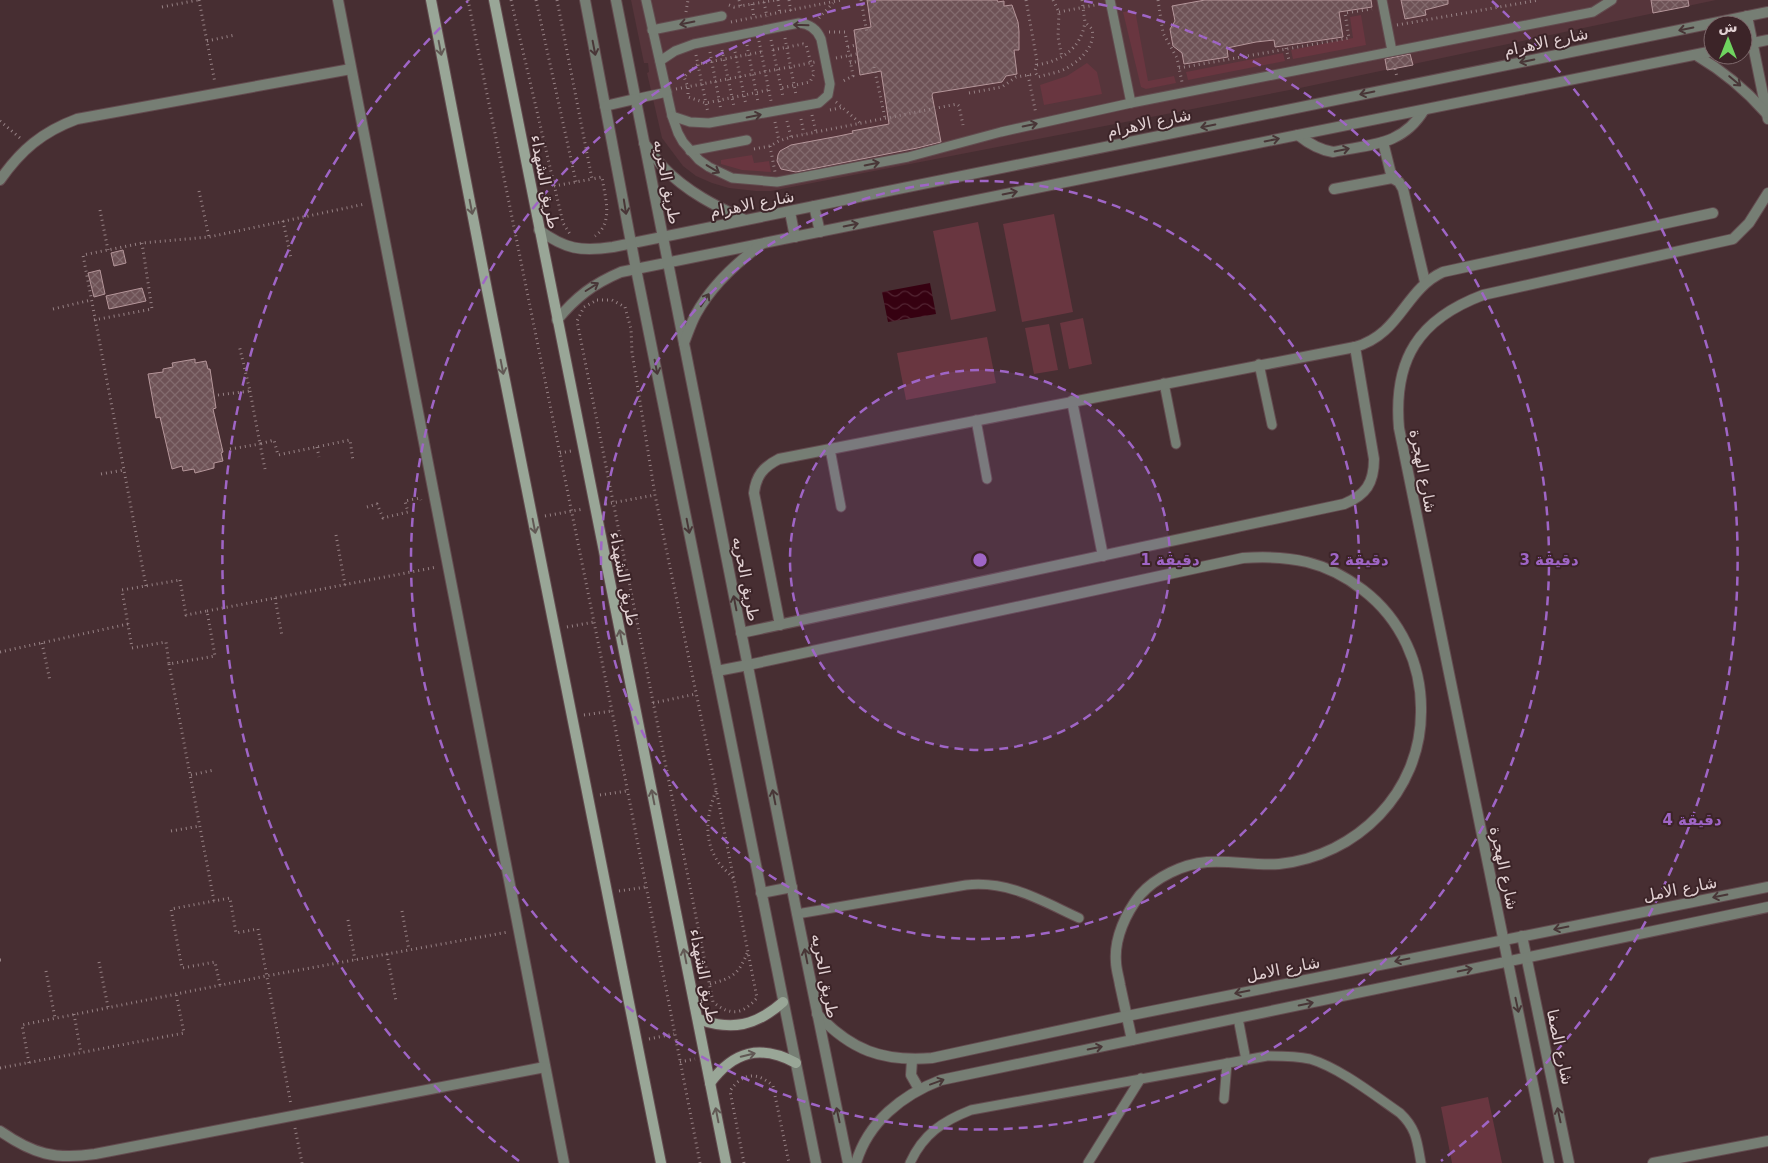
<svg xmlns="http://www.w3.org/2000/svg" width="1768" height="1163" font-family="'DejaVu Sans',Vazirmatn,sans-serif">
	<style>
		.built { fill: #56353b }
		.garden { fill: #693640 }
		.water { fill: url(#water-waves) }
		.building { fill: url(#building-cross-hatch); stroke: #b5969a }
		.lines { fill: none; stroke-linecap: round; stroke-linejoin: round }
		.service-casing { stroke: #634b4f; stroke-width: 11 }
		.minor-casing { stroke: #634b4f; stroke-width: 12 }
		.tertiary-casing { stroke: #634b4f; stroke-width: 12 }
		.secondary-casing { stroke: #634b4f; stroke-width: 12 }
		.path { stroke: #968184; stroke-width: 3; stroke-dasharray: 1 4; stroke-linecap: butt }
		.service { stroke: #767e74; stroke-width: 9 }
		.minor { stroke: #767e74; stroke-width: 10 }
		.tertiary { stroke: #767e74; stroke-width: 10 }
		.secondary { stroke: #99a697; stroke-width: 10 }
		.oneway { stroke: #483637 }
		.oneway2 { stroke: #615854 }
		.ring { fill: none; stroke: #9f65c6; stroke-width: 2.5; stroke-dasharray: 9 6 }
		.labels { text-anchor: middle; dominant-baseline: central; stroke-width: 4; stroke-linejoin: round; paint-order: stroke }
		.street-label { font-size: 16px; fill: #e1d0d2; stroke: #3c2428 }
		.centre { fill: #9f65c6; stroke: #3c2428; stroke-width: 2.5 }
		.ring-label { font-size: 15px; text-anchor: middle; font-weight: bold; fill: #9f65c6; stroke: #3c2428; stroke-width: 4; stroke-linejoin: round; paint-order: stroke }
	</style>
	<defs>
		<pattern id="water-waves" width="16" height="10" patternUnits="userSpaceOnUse" patternTransform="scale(1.25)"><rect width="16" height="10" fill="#360111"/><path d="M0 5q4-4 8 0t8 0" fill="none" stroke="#532533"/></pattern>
		<pattern id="building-cross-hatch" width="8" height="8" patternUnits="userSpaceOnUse" patternTransform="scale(1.25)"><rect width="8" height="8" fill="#6e5256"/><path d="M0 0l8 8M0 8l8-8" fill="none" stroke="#826a6d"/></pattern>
	</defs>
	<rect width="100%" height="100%" fill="#472e32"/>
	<polygon class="built" points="631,0 1716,0 1300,88 771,191 756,191 729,188 712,183 696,176 683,166 662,138 647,73 649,72 648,63 644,63"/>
	<g class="garden">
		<polygon points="1135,10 1148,81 1174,76 1176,83 1146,89 1141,87 1123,12"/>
		<polygon points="1361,15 1366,45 1293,59 1291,50 1353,38 1350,17"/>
		<polygon points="1283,53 1285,61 1188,80 1186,72"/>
		<polygon points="1087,63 1097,72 1102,94 1044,105 1040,85 1067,76"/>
		<polygon points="752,155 754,163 769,161 771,172 742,170 721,164 721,160"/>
		<polygon points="1054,214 1073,312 1022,322 1003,224"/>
		<polygon points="978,222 996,311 951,320 933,231"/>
		<polygon points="1083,318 1092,364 1069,369 1060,323"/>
		<polygon points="1049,324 1058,370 1034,374 1025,328"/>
		<polygon points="987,337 996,383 906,400 897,353"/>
		<polygon points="1488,1097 1502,1163 1452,1163 1441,1107"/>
	</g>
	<polygon class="water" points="930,283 936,314 888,322 882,292"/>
	<g class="building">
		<polygon points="867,0 997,0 998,2 1004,1 1004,6 1012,5 1018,22 1019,31 1019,50 1014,50 1017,74 1006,76 1002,82 933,93 932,95 941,142 917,148 796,172 781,169 777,161 778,155 780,151 791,145 839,136 853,133 852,131 889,124 881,71 860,75 854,30 871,27"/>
		<polygon points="1205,0 1371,0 1372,7 1339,12 1343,37 1275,47 1274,40 1256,42 1227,48 1228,57 1184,64 1182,53 1173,46 1170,29 1175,21 1172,6"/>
		<polygon points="1401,0 1448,0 1448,4 1425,10 1426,15 1405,19"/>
		<polygon points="1651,0 1688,0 1689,6 1653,13"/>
		<polygon points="1410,54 1413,65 1387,70 1385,59"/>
		<polygon points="123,250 126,263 114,266 111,253"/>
		<polygon points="100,270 105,294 94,297 88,273"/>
		<polygon points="142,288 146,301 109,309 106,296"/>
		<polygon points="195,359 195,363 206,361 208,369 210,369 216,408 213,409 223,452 221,453 223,461 214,463 214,468 195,473 194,469 183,471 182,466 172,469 160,417 156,418 148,374 163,372 163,369 173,367 172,363"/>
	</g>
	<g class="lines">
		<g class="service-casing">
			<g id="service">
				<polyline points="646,0 672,116 678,133 683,142 699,160 709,167 732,178 777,182 908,157 1001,132 1131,103 1593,12 1612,0"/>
				<polyline points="1110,0 1131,103"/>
				<polyline points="1382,0 1392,51"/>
				<polyline points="652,30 722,16"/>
				<path d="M660,61L675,51L694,44L799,23C810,24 817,29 821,39L830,84L828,95L819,103L709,123L690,122L672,116"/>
				<polyline points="635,99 667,92"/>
				<polyline points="690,151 747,140"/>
				<polyline points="1259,364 1272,425"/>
				<polyline points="1164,383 1176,444"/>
				<polyline points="976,420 987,479"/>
				<polyline points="830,449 841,507"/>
				<path d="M797,914L966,885C1008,880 1042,901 1079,918"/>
				<polyline points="1238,1018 1246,1060"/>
				<polyline points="1224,1099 1227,1063"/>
				<path d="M910,1163C923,1134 943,1121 971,1110L1267,1056C1282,1056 1296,1056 1310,1059C1340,1068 1374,1095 1400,1113C1417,1129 1417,1142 1421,1163"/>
				<polyline points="1088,1163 1141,1078"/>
			</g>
		</g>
		<g class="minor-casing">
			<g id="minor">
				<polyline points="338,0 564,1163"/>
				<polyline points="1747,16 1768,119"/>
				<polyline points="1743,45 1768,40"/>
				<path d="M1696,55C1723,71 1745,89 1766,113"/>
				<path d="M1298,135C1308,143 1320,150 1333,152C1371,144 1402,146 1424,110"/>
				<polyline points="1383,142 1392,178"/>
				<path d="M0,180C21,150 42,132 77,119L351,69"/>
				<polyline points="1334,189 1392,178 1399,182 1403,189 1425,282"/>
				<polyline points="814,206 820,232"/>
				<polyline points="790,212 795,237"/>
				<path d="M539,230C565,249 581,252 613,247L1768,12"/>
				<path d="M557,320C576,297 593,284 621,272L1713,51"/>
				<polyline points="1072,401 1103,556"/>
				<path d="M780,625L754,493C756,476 763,467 779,459L1355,347C1401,334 1404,290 1443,272L1713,213"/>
				<path d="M741,633L1344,504C1366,495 1374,483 1374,459L1355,347"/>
				<path d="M748,665L1243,558C1290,555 1326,561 1363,590C1401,619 1422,665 1421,712C1421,792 1357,856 1279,864C1255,866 1231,860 1207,862C1183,864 1156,877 1140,895C1126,913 1114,938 1116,962C1116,969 1119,978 1120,985C1124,1004 1128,1022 1132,1040"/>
				<polyline points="1522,936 1569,1163"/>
				<path d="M817,1014C851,1050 882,1062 932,1058L1127,1016L1768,887"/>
				<polyline points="912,1060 911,1075 919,1089"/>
				<path d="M0,1131C33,1154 55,1160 95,1154L545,1067"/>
				<path d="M856,1163C868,1122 902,1095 941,1080L1768,907"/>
				<path d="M1549,1163L1399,428C1393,359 1419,319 1483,295L1733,239L1749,223L1768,193"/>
				<polyline points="1653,1163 1768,1141"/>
			</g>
		</g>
		<g class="tertiary-casing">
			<g id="tertiary">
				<polyline points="585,0 636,269 816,1163"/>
				<polyline points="616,0 797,914 848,1163"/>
				<polyline points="605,106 635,99"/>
				<path d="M644,143C650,151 657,160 664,168C687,192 716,206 745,220"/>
				<path d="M684,343C688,333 691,323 696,314C712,285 736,263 762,244"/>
				<polyline points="717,671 748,665"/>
				<polyline points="761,893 792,887"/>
			</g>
		</g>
		<g class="secondary-casing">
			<g id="secondary">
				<polyline points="431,0 487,290 661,1163"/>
				<polyline points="494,0 726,1163"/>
				<path d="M698,1019C732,1031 756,1026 783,1002"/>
				<path d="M710,1083C734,1051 760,1044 796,1063"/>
			</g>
		</g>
		<g class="path">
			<polyline points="199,0 215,83"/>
			<polyline points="468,0 612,711 700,1163"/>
			<polyline points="511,0 563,223 570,234"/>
			<polyline points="536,0 576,182"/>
			<path d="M557,0L592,179L602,177C605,198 614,222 595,236"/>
			<polyline points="739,0 741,6"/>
			<polyline points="778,0 780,14"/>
			<polyline points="789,0 791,12"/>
			<polyline points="861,0 867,33"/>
			<path d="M1026,0L1037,61L1035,72L1038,77C1047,74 1057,73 1065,69C1080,61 1096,46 1092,29L1085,22L1082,0"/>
			<polyline points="1053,0 1059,12 1058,37 1062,58"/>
			<polyline points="1158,0 1163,33 1177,58 1182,82"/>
			<polyline points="764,2 767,17"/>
			<polyline points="752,4 754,18"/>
			<polyline points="729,5 734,7 776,0"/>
			<polyline points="162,7 198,0"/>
			<polyline points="686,12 688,0"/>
			<polyline points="1059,12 1100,4"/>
			<polyline points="819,18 833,3"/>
			<polyline points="731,22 841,0"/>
			<polyline points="1397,25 1539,0"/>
			<polyline points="829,32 845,32 853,76 841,82"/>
			<polyline points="785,38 796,95"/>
			<polyline points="771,40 783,97"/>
			<polyline points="207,41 235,35"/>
			<polyline points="759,41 771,101"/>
			<polyline points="747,45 758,102"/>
			<polyline points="734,47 746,105"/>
			<polyline points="848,47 856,45"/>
			<polyline points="1286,48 1289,60"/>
			<polyline points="722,50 734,107"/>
			<polyline points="773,50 803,44 806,45 814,74 810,82 781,88"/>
			<polyline points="710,52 721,110"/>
			<polyline points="761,52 698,64 684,77 688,87 688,97 706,103 768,90"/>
			<polyline points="696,55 708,113"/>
			<polyline points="836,58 857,54"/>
			<polyline points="850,63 859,61"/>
			<path d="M1037,65C1061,61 1081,49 1085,22"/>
			<polyline points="874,67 885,118"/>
			<polyline points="1179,68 1349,38 1345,13 1372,9"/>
			<polyline points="1395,69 1397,77"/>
			<polyline points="1028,75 1036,114"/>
			<polyline points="676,89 815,62"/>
			<polyline points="969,93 1002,87 1016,77 1035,74"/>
			<polyline points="836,102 860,123"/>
			<polyline points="830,110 844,107"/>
			<polyline points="812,115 816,132"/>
			<polyline points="801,119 804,134"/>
			<polyline points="0,121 20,138"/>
			<polyline points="787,121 791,137"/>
			<polyline points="775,122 779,141"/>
			<polyline points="770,146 775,172"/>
			<polyline points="754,149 770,146 779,141 791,137 957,104 959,106 963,125"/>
			<polyline points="554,186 592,179"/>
			<polyline points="199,191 209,237"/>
			<polyline points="100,210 108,250"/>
			<polyline points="283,221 291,258"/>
			<path d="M597,300H612L625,307L631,329L632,352L655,495L716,789L757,998C742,1015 730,1016 713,1002L577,321L584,307Z"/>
			<polyline points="53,309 91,300"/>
			<polyline points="94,320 152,309 142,243"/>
			<polyline points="250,391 260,444 274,440 278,455 350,440 353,461"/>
			<polyline points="218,395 250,391 239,345"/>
			<polyline points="317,447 319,457"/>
			<polyline points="230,449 260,444 265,469"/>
			<polyline points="560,453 571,451"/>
			<polyline points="101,474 124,470"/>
			<polyline points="606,504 655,495"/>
			<polyline points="367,507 377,504 383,518 408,512 405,501 420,498 421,500"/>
			<polyline points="545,516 583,509"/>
			<polyline points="336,535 345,585"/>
			<polygon points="180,580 186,615 207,611 215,656 169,664 166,642 132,648 122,590"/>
			<polyline points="146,586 83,255 142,243 209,237 365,204"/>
			<polyline points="275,598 282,636"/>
			<polyline points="207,611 437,567"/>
			<polyline points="567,627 594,622"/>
			<polyline points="42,643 50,681"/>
			<polyline points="0,652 128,624"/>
			<polyline points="169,664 214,901"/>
			<polyline points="653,703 696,694"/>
			<polyline points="584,715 612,711"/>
			<polyline points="191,775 214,770"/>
			<path d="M716,791C707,814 703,838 717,860C721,867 728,872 733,878"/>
			<polyline points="600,795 627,791"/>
			<polyline points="171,831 200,826"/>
			<polyline points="619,891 646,887"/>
			<polyline points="402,911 409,950"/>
			<polyline points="348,920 355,960"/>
			<polyline points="387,954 396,1001"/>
			<polyline points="0,960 2,960"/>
			<polyline points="99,962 108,1007"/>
			<polyline points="46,971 55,1018"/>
			<path d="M710,984C733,978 739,974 748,951"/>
			<polyline points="220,985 215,962 182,968 171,909 230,898 236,933 258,929 291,1105"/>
			<polyline points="74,1014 81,1053"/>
			<polyline points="649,1039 674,1034"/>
			<polyline points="680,1062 695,1059"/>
			<polyline points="29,1063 22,1025 266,976 508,932"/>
			<polyline points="0,1068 184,1033 176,994"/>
			<polyline points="295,1128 302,1163"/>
			<path d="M744,1163L730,1091C742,1073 757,1071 773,1086L789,1163"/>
		</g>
		<use href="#service" class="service"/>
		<use href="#minor" class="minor"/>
		<use href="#tertiary" class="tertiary"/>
		<use href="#secondary" class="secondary"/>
	</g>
	<defs><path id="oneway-shaft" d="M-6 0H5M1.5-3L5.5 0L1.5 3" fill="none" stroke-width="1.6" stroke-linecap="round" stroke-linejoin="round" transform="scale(1.25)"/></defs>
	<g class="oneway">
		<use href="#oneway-shaft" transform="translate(687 23) rotate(169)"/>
		<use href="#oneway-shaft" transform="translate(801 25) rotate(-178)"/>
		<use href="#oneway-shaft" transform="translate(1686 29) rotate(168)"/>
		<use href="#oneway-shaft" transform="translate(594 48) rotate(79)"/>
		<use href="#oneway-shaft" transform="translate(1527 61) rotate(168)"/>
		<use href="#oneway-shaft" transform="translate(1735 81) rotate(40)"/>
		<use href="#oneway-shaft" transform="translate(1367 93) rotate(168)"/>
		<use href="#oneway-shaft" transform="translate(754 116) rotate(-12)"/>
		<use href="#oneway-shaft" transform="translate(1030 125) rotate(-12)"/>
		<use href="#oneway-shaft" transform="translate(1208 126) rotate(168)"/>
		<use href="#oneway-shaft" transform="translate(1272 140) rotate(-11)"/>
		<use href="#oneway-shaft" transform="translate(1342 150) rotate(-12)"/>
		<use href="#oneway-shaft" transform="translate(872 164) rotate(-11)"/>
		<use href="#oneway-shaft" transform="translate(713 169) rotate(31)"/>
		<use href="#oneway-shaft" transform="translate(1010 193) rotate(-11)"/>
		<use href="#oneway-shaft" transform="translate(625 207) rotate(81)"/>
		<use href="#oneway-shaft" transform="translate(851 225) rotate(-11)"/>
		<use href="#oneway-shaft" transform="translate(592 287) rotate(-32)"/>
		<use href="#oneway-shaft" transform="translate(705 300) rotate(-57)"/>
		<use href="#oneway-shaft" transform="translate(656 367) rotate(79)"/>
		<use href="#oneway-shaft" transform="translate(688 526) rotate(79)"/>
		<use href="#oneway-shaft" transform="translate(735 603) rotate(-101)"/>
		<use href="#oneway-shaft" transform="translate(774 797) rotate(-101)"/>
		<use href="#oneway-shaft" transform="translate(1720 896) rotate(169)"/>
		<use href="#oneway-shaft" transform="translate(1561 928) rotate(169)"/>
		<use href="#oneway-shaft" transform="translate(806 956) rotate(-101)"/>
		<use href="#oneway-shaft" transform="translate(1402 960) rotate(169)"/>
		<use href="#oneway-shaft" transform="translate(1465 970) rotate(-12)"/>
		<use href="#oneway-shaft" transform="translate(1242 992) rotate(169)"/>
		<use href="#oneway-shaft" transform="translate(1306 1004) rotate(-12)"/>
		<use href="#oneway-shaft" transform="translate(1517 1005) rotate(78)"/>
		<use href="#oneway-shaft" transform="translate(1095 1048) rotate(-12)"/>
		<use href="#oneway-shaft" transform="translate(937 1082) rotate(-20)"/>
		<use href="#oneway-shaft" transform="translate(838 1115) rotate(-102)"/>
		<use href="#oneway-shaft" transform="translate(1559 1115) rotate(-102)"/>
	</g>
	<g class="oneway2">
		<use href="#oneway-shaft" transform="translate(440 48) rotate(79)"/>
		<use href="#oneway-shaft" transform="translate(471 207) rotate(79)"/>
		<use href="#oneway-shaft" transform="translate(502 367) rotate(79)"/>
		<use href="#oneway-shaft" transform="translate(534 526) rotate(79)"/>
		<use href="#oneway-shaft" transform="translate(621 637) rotate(-101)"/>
		<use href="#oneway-shaft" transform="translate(653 797) rotate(-101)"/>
		<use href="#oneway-shaft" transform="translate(685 956) rotate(-101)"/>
		<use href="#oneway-shaft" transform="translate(748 1055) rotate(-14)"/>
		<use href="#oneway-shaft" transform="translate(717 1115) rotate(-101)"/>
	</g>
	<circle cx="980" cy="560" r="190" fill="#9f65c6" fill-opacity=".12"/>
	<g class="ring">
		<circle cx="980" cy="560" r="190"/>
		<circle cx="980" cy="560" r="379"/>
		<path d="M1084 1A569 569 0 1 1 876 1"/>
		<path d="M519 1161A758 758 0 0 1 468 1M1492 1A758 758 0 0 1 1441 1161"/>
	</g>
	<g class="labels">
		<g class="street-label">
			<text transform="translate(1546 42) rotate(-12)">شارع الاهرام</text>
			<text transform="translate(1149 123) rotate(-12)">شارع الاهرام</text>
			<text transform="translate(545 182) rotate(79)">طريق الشهداء</text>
			<text transform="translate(667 182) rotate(79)">طريق الحريه</text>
			<text transform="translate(752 204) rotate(-11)">شارع الاهرام</text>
			<text transform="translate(1423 471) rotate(79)">شارع الهجرة</text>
			<text transform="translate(624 579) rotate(79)">طريق الشهداء</text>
			<text transform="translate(746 579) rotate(79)">طريق الحريه</text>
			<text transform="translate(1504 868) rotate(78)">شارع الهجرة</text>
			<text transform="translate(1680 889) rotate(-11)">شارع الامل</text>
			<text transform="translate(1283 969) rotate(-11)">شارع الامل</text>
			<text transform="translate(704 976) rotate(79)">طريق الشهداء</text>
			<text transform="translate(825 976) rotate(79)">طريق الحريه</text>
			<text transform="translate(1560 1047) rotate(78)">شارع الصفا</text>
		</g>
	</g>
	<circle cx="980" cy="560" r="8" class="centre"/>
	<g class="ring-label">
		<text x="1170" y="565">1 دقيقة</text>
		<text x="1359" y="565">2 دقيقة</text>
		<text x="1549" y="565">3 دقيقة</text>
		<text x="1692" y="825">4 دقيقة</text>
	</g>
	<g transform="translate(1728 40)"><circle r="24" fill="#3c2428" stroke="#7e696c"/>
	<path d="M0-4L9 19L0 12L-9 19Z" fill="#6fd35f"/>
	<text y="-8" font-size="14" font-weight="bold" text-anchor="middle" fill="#e1d0d2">ش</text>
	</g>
</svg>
